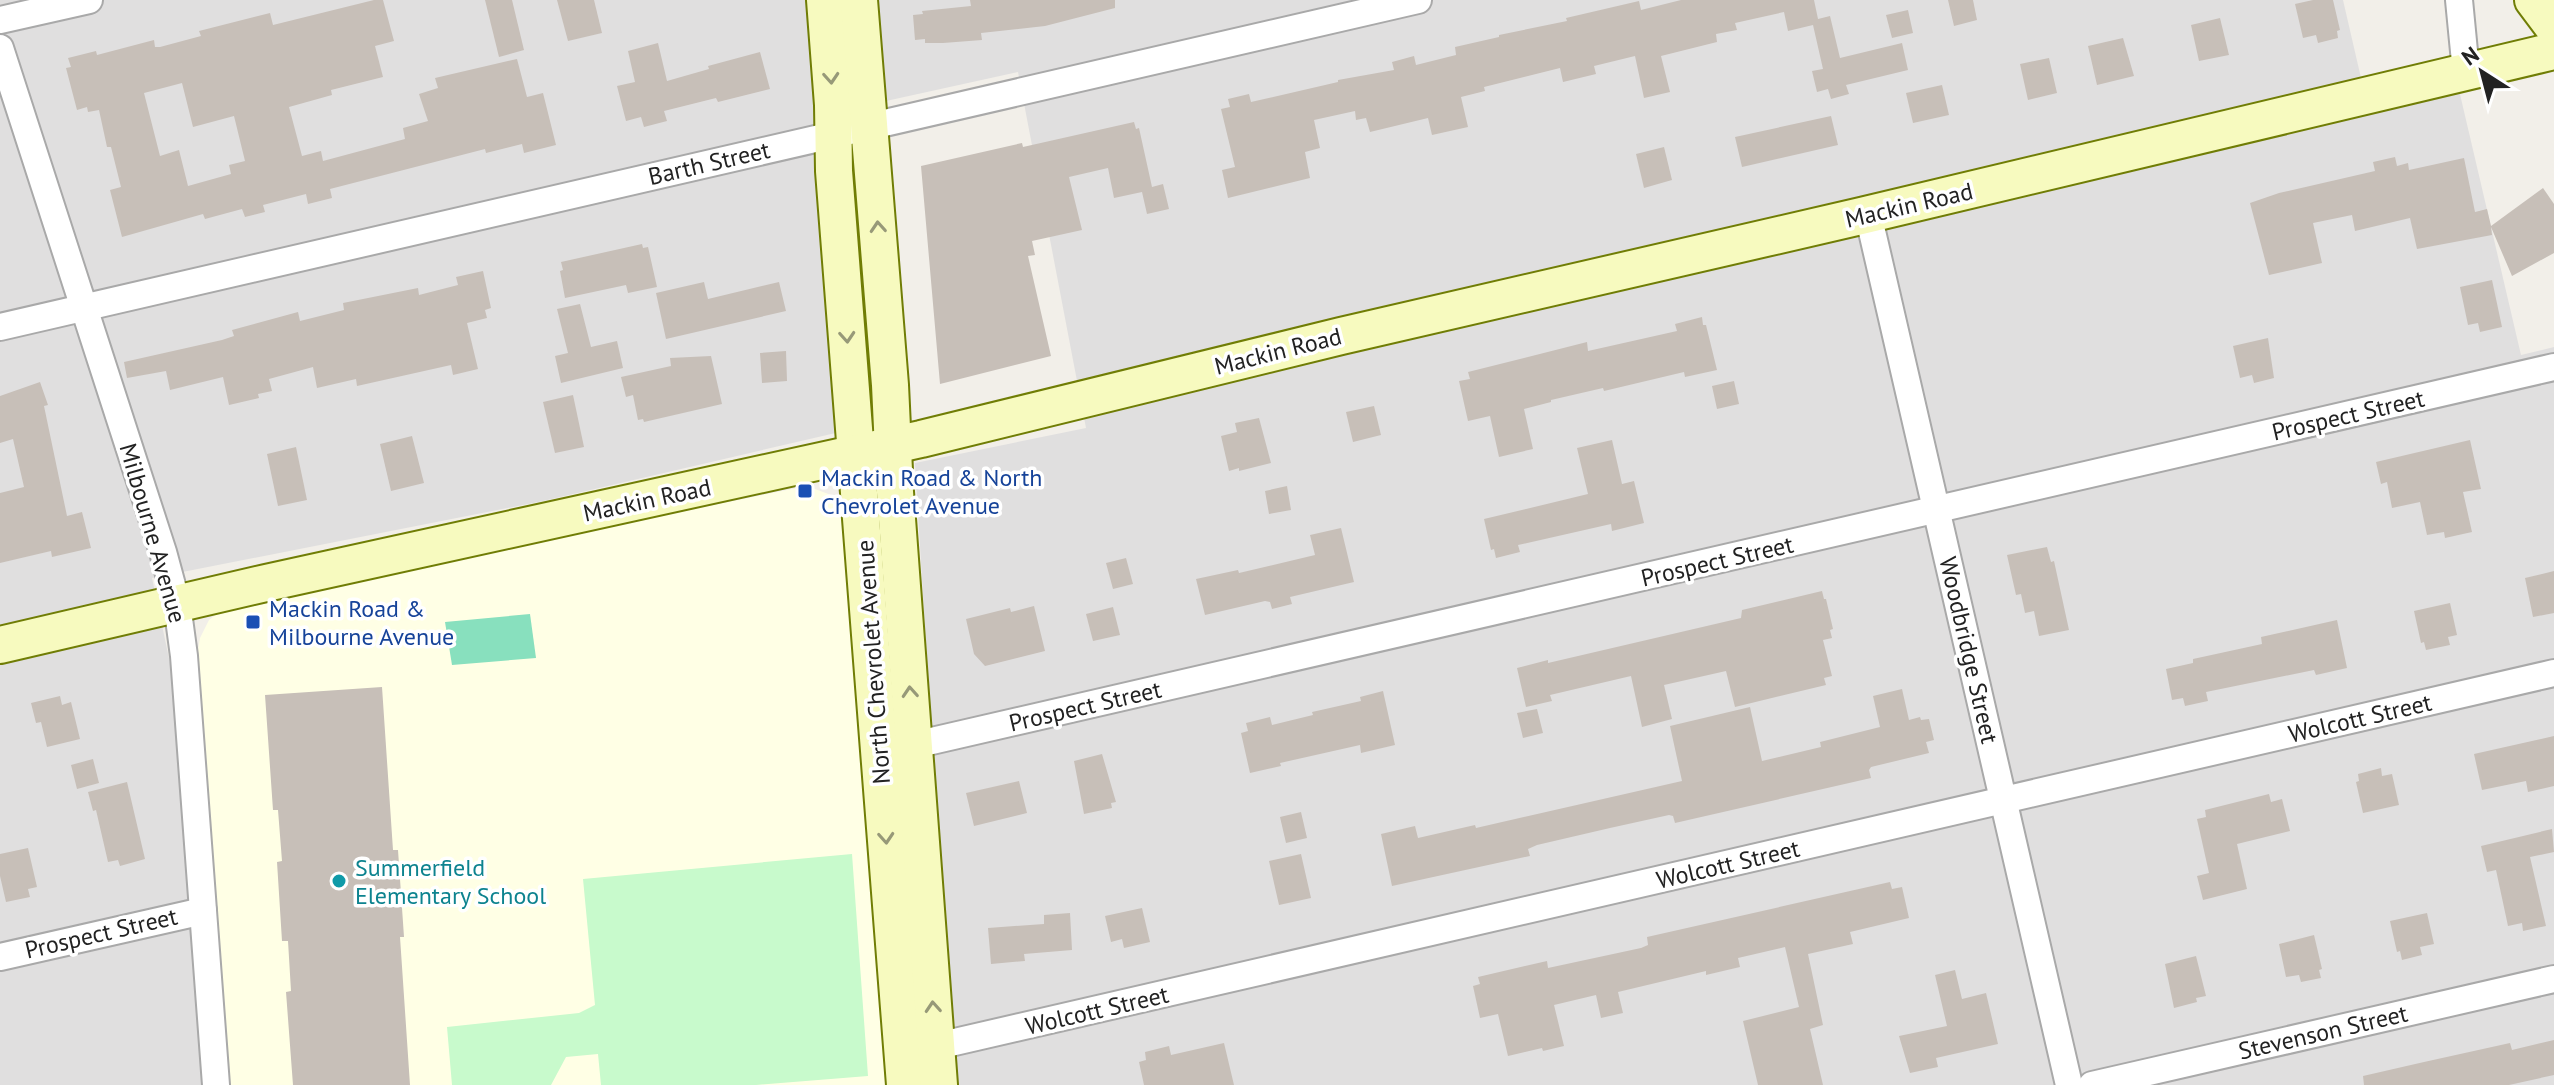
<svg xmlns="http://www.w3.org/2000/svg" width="2554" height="1085" font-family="'PT Sans',sans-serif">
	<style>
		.residential { fill: #e0dfdf }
		.education { fill: #ffffe5 }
		.park { fill: #c8facc }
		.pitch { fill: #88e0be }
		.building { fill: #c7bfb8; fill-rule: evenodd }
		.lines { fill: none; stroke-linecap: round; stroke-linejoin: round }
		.street-casing { stroke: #a9a9a9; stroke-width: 30 }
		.secondary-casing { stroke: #707d05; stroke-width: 40 }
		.street { stroke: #fff; stroke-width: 26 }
		.secondary { stroke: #f7fabf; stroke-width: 36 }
		.oneway { stroke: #979978 }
		.transit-dot { fill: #1a4fb4; stroke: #fff; stroke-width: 3 }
		.culture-dot { fill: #0f9aa8; stroke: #fff; stroke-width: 3 }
		.labels { text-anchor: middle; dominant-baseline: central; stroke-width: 7; stroke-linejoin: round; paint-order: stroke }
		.street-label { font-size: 24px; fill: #222; stroke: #fff }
		.transit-label { font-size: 24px; fill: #164399; stroke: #fff; text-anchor: start }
		.culture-label { font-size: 24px; fill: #0d838f; stroke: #fff; text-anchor: start }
	</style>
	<rect width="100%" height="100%" fill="#f2efe9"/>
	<g class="residential">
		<polygon points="0,0 809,0 840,432 543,501 152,578 174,682 202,1085 0,1085"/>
		<polygon points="878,0 2343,0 2367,104 2459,90 2521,355 2554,347 2554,1085 955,1085 945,958 915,463 1086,428 1018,72 886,101"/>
	</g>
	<polygon class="education" points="807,486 831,495 846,512 890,1085 230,1085 198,650 200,638 209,620 218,613 454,557"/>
	<polygon class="park" points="852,854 868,1076 756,1085 601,1085 598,1054 566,1057 551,1085 452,1085 447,1027 579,1013 595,1005 583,879"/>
	<polygon class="pitch" points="530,614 536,658 452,665 445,622"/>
	<g class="building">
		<path d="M374,0H383L394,41L375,46L383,77L331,90L332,95L289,107L302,156L321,151L323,161L405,139L403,128L428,121L419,94L438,88L435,78L517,59L527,97L543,93L556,145L524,153L522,144L486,153L485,149L330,189L332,198L308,204L306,194L263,205L265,212L245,217L242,209L205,219L203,214L122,237L110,190L121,187L111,147H107L99,110L88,112L87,107L77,110L66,68L71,67L68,58L96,51L97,55L154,40L155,47H160L201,36L199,31L270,13L273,25ZM182,83L193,127L234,116L245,161L229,165L231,174L188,186L179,150L160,156L144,93Z"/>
		<polygon points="485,0 512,0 524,50 499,57"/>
		<polygon points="557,0 594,0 602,33 568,41"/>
		<polygon points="970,0 1115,0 1115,8 1045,26 981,33 982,40 943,43 925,43 925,39 915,40 913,15 923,14 922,11 971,6"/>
		<polygon points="1681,0 1814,0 1818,19 1830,16 1840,58 1902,43 1908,70 1846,85 1849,94 1831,99 1828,89 1817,92 1812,71 1823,69 1813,25 1788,31 1784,12 1735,23 1737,30 1716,34 1717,42 1661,56 1670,92 1644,98 1635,56 1594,66 1596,74 1563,82 1560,68 1484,87 1485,91 1461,97 1468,127 1432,135 1428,118 1370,132 1366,118 1356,120 1355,111 1314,120 1320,148 1305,152 1310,178 1228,198 1222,170 1235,167 1221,109 1230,107 1228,99 1249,94 1251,102 1338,82 1338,80 1394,70 1392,62 1414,56 1416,65 1456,55 1455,47 1499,37 1499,35 1567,21 1566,18 1639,1 1641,10"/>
		<polygon points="1948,0 1973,0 1977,20 1954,26"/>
		<polygon points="2313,0 2333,0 2340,30 2337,31 2338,38 2318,43 2316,35 2303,38 2295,4"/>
		<polygon points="1908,10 1913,33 1892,38 1886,15"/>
		<polygon points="2220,18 2229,55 2199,61 2191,25"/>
		<polygon points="2123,38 2134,76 2097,85 2088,46"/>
		<polygon points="658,43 667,81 709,69 708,66 760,52 770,89 718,102 716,98 664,111 667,121 644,127 641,117 626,121 617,86 635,82 628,51"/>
		<polygon points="2049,58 2057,93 2028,100 2020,64"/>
		<polygon points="1942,85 1949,115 1913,123 1906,93"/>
		<polygon points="1831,116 1838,145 1742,167 1735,137"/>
		<polygon points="1134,122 1136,129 1139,128 1152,187 1163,184 1169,209 1147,214 1142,192 1114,198 1108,168 1069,177 1082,230 1032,241 1035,255 1028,256 1051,356 940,384 921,166 1022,143 1023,147"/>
		<polygon points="1664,147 1672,180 1644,188 1636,154"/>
		<polygon points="2395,157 2397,166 2408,163 2409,170 2464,158 2475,212 2487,209 2491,226 2543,188 2554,204 2554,253 2512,276 2491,227 2492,235 2417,249 2410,218 2355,231 2352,215 2313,223 2322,263 2269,275 2250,203 2279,193 2375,171 2373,162"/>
		<polygon points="642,244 643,248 648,247 657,287 628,293 626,285 565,298 560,271 563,270 561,262"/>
		<polygon points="483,271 491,308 485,310 487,318 467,323 478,369 453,375 451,365 357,386 356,379 317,388 313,367 269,379 272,391 258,394 259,398 229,405 223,377 170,390 166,371 127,378 124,362 222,340 234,336 232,330 298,312 300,321 344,310 343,303 418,288 419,295 458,285 456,277"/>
		<polygon points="2492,280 2502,327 2480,332 2478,323 2468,325 2460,287"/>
		<polygon points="704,282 708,299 779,282 786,311 666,339 656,293"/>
		<polygon points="580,304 591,347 617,341 623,368 561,383 555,356 568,353 557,309"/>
		<polygon points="1702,317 1703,325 1706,325 1717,370 1685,377 1684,372 1604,391 1603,388 1551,400 1551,402 1524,409 1533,449 1499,457 1490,416 1468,421 1459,381 1470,379 1468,372 1587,342 1588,351 1677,331 1675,324"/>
		<polygon points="2268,338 2274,378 2254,383 2252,375 2240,378 2233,346"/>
		<polygon points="786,351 787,381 762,383 760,353"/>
		<polygon points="711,356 722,404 644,422 643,419 638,420 633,395 626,397 621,377 671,366 670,358"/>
		<polygon points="1734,381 1739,404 1717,409 1712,386"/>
		<polygon points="40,382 48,405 44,406 67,516 82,512 91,548 52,557 51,551 0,563 0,493 24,487 13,439 0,443 0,396"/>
		<polygon points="573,395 584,447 555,453 543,402"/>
		<polygon points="1374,406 1381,435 1353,442 1346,412"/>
		<polygon points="1259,418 1271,463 1239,471 1239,468 1229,471 1221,436 1237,432 1235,423"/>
		<polygon points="412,436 424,483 391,491 380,444"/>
		<polygon points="1612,440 1622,484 1634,481 1644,523 1612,531 1611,524 1518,545 1520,552 1496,558 1494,549 1491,550 1484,519 1588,494 1577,448"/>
		<polygon points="2470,440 2481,489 2463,492 2472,532 2445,538 2444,532 2427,535 2420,502 2392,508 2387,482 2381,484 2376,462"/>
		<polygon points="296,447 307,500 278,506 267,454"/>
		<polygon points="1287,486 1291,510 1269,514 1265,491"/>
		<polygon points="1341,528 1354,582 1290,597 1292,604 1272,609 1270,602 1265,601 1205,615 1196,579 1238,570 1239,573 1315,555 1310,535"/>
		<polygon points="2047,547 2051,562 2054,561 2069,630 2039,636 2034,611 2025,613 2021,594 2016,595 2007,555"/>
		<polygon points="1126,558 1133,584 1113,589 1106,563"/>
		<polygon points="2554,571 2554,613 2533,617 2525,578"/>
		<polygon points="1822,591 1824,599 1826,599 1833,629 1830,630 1832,638 1823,640 1832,676 1824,678 1826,685 1735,707 1726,671 1664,685 1672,719 1642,727 1631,676 1550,695 1552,701 1526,707 1517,668 1548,660 1548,663 1741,618 1742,610"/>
		<polygon points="2450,603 2457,635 2448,637 2450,645 2426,650 2424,642 2421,643 2414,611"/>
		<polygon points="1034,606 1045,651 985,666 974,654 966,619 1010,608 1011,612"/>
		<polygon points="1113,607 1120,635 1093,641 1086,614"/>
		<polygon points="2337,620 2347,668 2316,675 2314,670 2206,692 2208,701 2185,706 2183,698 2172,700 2166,669 2193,663 2193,659 2262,644 2261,637"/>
		<polygon points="382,687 393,850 398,850 404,937 400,937 410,1085 293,1085 286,992 291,991 288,941 282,941 277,862 282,861 278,810 273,810 265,695"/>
		<polygon points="1902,689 1909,720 1920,717 1921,720 1929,719 1934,740 1926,742 1929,753 1871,767 1869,770 1871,778 1675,823 1673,816 1669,815 1610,828 1537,845 1528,849 1530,856 1392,886 1381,834 1415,826 1418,838 1475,825 1476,828 1682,781 1670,726 1750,707 1762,761 1821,747 1820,742 1880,727 1873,696"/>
		<polygon points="1383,691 1395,745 1361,753 1360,745 1280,763 1281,766 1250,773 1241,733 1248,731 1246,723 1270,717 1272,725 1313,715 1312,712 1361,701 1360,697"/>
		<polygon points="60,696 62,705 71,702 80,739 47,747 41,722 36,723 31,703"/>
		<polygon points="1537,709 1543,733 1523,738 1517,713"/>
		<polygon points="2554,736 2554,786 2528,792 2526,781 2482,790 2474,754"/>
		<polygon points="1102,754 1116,802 1111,803 1112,808 1084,814 1074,761"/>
		<polygon points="93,759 99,783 77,789 71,765"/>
		<polygon points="2381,768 2382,776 2392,774 2399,805 2363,813 2356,782 2359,781 2358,774"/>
		<polygon points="1019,781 1027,813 974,826 966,793"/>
		<polygon points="127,782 145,859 120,866 118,860 108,862 96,810 93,811 88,792"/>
		<polygon points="2269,794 2271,802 2282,799 2290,831 2237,844 2247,889 2203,900 2197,876 2209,873 2197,819 2206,817 2205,810"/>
		<polygon points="1301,812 1307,838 1286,843 1280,817"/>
		<polygon points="2552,829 2554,852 2530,857 2546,926 2523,931 2522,923 2508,926 2496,870 2487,872 2481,846"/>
		<polygon points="28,848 37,887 28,889 30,897 6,902 0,876 0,854"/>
		<polygon points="1301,854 1311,898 1279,905 1269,861"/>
		<polygon points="1890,882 1892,889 1902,887 1909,918 1850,932 1853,944 1808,954 1823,1025 1810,1029 1823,1085 1758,1085 1743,1021 1799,1007 1785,947 1738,958 1740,967 1706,975 1706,971 1618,992 1623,1013 1601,1018 1596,995 1554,1005 1564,1046 1543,1051 1542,1048 1508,1056 1498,1014 1480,1018 1473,986 1480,984 1478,977 1547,961 1548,968 1641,948 1648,945 1647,937"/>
		<polygon points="1142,908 1150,942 1124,948 1122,939 1111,942 1105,916"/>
		<polygon points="1070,913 1072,950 1024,954 1025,961 991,964 988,928 1044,924 1044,915"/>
		<polygon points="2427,913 2434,944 2420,947 2422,955 2402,960 2400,951 2397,952 2390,921"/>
		<polygon points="2314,935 2322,969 2319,970 2321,978 2301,982 2299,975 2286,977 2279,944"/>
		<polygon points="2196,956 2206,996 2196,998 2197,1002 2174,1008 2165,964"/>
		<polygon points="1955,970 1962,999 1986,993 1998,1044 1936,1058 1938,1067 1910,1073 1899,1036 1947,1026 1935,975"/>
		<polygon points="2554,1040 2554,1075 2509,1085 2364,1085 2363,1076 2424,1062 2510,1043 2512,1050"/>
		<polygon points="1224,1043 1234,1085 1144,1085 1139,1062 1146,1060 1145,1052 1169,1046 1171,1055"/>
	</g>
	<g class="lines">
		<g class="street-casing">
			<g id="street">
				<polyline points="2459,0 2466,72"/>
				<polyline points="0,20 89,0"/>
				<polyline points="0,48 163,552 177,604 184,656 216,1085"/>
				<polyline points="1868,214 2069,1085"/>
				<polyline points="0,327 1418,0"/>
				<polyline points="897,749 2554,367"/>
				<polyline points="0,957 203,911"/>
				<polyline points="920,1050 2554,673"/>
				<polyline points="2092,1085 2554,979"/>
			</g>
		</g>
		<g class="secondary-casing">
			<g id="secondary">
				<polyline points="825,0 833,105 834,171 905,1085"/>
				<polyline points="859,0 890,385 895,492 939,1085"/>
				<polyline points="2533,0 2554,28"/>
				<polyline points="0,645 266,583 921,439 1341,336 1861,216 2554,51"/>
			</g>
		</g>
		<use href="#street" class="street"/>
		<use href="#secondary" class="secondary"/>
	</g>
	<defs><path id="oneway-chevron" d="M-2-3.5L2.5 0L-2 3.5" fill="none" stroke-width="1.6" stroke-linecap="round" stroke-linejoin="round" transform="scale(2)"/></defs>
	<g class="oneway">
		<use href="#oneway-chevron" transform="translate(831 78) rotate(86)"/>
		<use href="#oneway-chevron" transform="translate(878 227) rotate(-94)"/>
		<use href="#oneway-chevron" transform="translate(847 337) rotate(86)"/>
		<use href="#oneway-chevron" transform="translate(910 692) rotate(-94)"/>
		<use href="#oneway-chevron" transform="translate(886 838) rotate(86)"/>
		<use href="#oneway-chevron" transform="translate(933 1007) rotate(-94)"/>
	</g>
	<g class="transit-dot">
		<rect x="797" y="483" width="16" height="16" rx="4"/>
		<rect x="245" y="614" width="16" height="16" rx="4"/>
	</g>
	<circle class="culture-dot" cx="339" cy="881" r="8"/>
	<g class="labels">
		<g class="street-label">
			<text transform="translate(709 163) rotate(-13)">Barth Street</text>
			<text transform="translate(1909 205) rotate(-13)">Mackin Road</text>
			<text transform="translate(1278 351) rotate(-14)">Mackin Road</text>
			<text transform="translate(2348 415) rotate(-13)">Prospect Street</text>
			<text transform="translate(647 500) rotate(-12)">Mackin Road</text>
			<text transform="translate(153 533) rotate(74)">Milbourne Avenue</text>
			<text transform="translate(1717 561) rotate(-13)">Prospect Street</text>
			<text transform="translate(1969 650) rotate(77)">Woodbridge Street</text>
			<text transform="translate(873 662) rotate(-94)">North Chevrolet Avenue</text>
			<text transform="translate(1085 706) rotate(-13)">Prospect Street</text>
			<text transform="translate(2360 718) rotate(-13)">Wolcott Street</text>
			<text transform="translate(1728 864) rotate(-13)">Wolcott Street</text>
			<text transform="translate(101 933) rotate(-13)">Prospect Street</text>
			<text transform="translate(1097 1010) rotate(-13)">Wolcott Street</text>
			<text transform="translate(2323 1032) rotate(-13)">Stevenson Street</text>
		</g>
		<g class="transit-label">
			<text x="821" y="477">Mackin Road &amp; North<tspan x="821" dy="28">Chevrolet Avenue</tspan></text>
			<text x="269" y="608">Mackin Road &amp;<tspan x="269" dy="28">Milbourne Avenue</tspan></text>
		</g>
		<g class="culture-label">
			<text x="355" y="867">Summerfield<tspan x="355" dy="28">Elementary School</tspan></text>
		</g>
	</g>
	<g transform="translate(2482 72) rotate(324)" stroke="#ffffff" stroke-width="6" paint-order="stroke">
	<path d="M0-6L14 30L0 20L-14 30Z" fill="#222222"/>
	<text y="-12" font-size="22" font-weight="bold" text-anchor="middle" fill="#222222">N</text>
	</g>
</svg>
